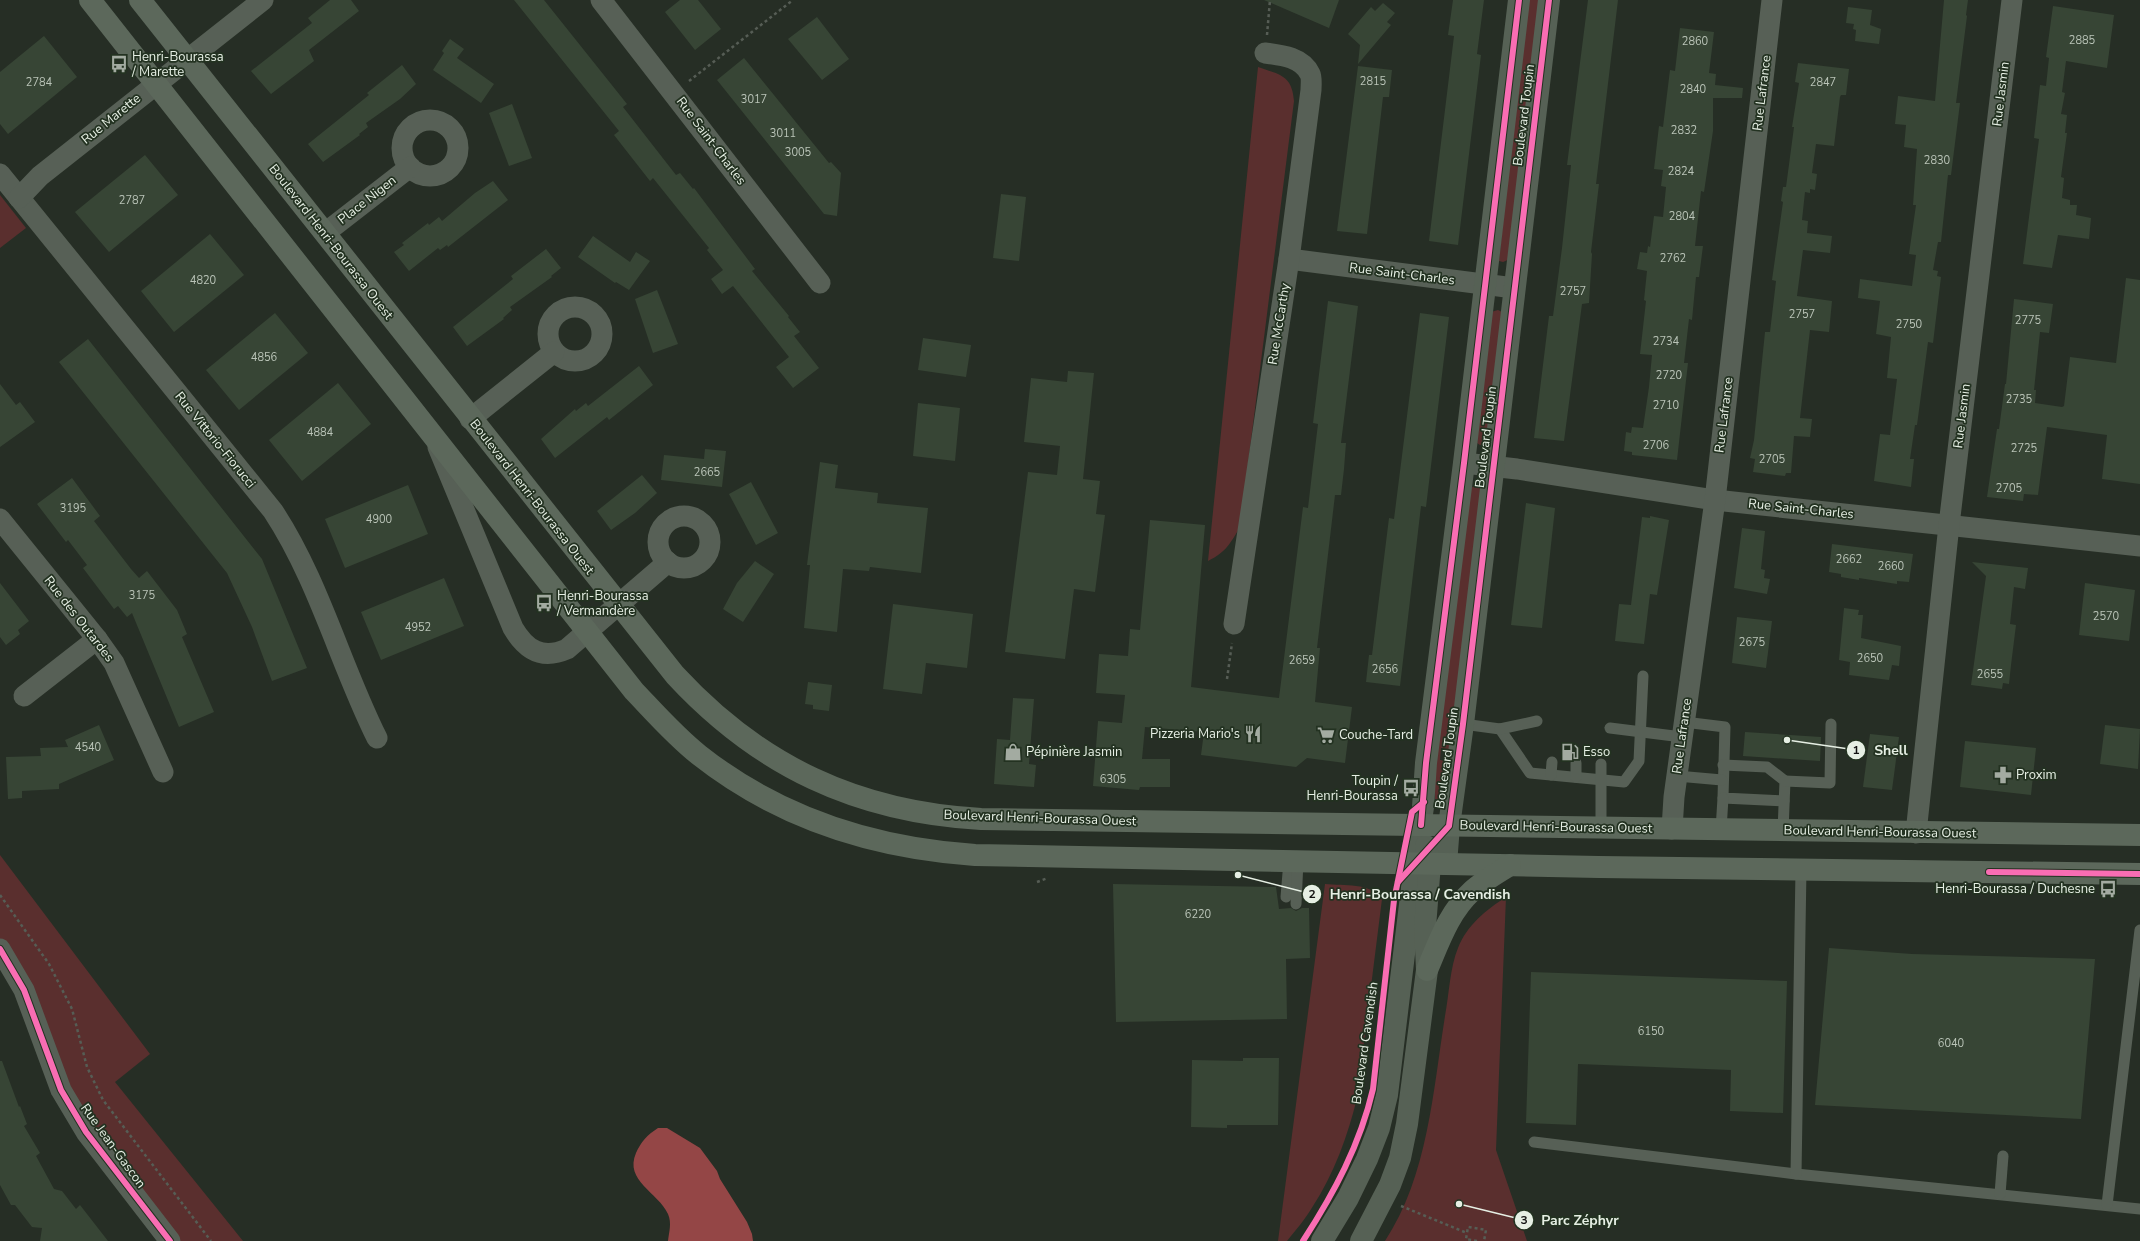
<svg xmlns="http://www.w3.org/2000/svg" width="2140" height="1241" font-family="'Nunito Sans',sans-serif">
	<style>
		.green { fill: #5a2f2e; fill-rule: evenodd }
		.water { fill: #944646 }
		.building { fill: #374535 }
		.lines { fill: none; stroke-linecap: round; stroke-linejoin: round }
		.path { stroke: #565d55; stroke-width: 2.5; stroke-dasharray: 3 3; stroke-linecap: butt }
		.lane { stroke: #576056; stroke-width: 11 }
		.street { stroke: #576056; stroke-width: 21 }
		.secondary { stroke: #566155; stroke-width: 22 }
		.primary { stroke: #5c685b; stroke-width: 22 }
		.cycleway-casing { stroke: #233221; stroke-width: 8 }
		.cycleway { stroke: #f96db3; stroke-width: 6 }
		.labels { text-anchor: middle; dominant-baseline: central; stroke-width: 3.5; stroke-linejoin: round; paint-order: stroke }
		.number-label { font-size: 11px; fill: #bac4b8 }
		.poi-label { font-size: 13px; fill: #e6efe4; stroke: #233221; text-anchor: start }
		.street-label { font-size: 13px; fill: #e6efe4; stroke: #233221 }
		.leader { fill: none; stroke: #e6efe4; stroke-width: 1.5 }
		.callout-dot { fill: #e6efe4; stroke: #233221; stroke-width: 1.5 }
		.mark-label { font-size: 12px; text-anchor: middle; font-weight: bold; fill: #111 }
		.callout-label { font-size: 14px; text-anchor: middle; font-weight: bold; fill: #e6efe4; stroke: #233221; stroke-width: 3.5; stroke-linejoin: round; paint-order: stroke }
	</style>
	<rect width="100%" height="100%" fill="#262e25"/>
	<g class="green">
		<polygon points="1526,0 1542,0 1510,259 1503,262 1499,261"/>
		<path d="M1258,67C1280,75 1292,75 1294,101L1240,527C1230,544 1226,552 1208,561Z"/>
		<polygon points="0,195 26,228 0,248"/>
		<polygon points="1498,310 1502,312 1487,442 1480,445 1477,443 1491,312"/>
		<path d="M1474,486L1480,487L1483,495L1442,800L1440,802L1435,799V772L1471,488ZM1441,748L1448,749L1446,761L1440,760Z"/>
		<polygon points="0,855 150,1054 115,1082 243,1241 170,1241 86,1132 0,949"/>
		<path d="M1325,884C1344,886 1370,882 1382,899L1357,1098C1348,1135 1334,1174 1313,1206C1306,1218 1296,1230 1287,1241H1278Z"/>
		<path d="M1506,897L1496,1150L1527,1241H1385C1428,1176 1433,1091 1445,1016C1449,995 1450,967 1458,948C1467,925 1486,910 1506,897Z"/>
	</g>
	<path class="water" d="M658,1128H667L700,1148L717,1171L720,1179L747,1222L752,1234L753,1241H668C669,1232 672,1223 668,1214C658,1192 624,1181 636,1153C641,1142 647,1135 658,1128Z"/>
	<g class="building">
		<polygon points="330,0 351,0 359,11 309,50 314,61 271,94 251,71 312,23 308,18"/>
		<polygon points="514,0 544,0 627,104 623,107 676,175 680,173 693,189 694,188 755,269 752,271 789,316 788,317 800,332 794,336 819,368 793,388 776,367 789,357 733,286 722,294 711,279 723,270 707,250 709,248 653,178 650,181 614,135 619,131"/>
		<polygon points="680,0 698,0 721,29 695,50 665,12"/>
		<polygon points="1264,0 1339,0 1329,28"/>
		<polygon points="1453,0 1484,0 1477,54 1481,55 1458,245 1429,241 1454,36 1448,35"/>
		<polygon points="1588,0 1618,0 1596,184 1599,184 1591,252 1592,254 1589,303 1582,304 1564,441 1534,438 1549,316 1553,316 1562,248 1571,165 1567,165"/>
		<polygon points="1944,0 1968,0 1966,15 1967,16 1956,103 1960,103 1951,175 1948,175 1941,242 1938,242 1933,270 1938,271 1937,276 1941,277 1933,343 1928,342 1917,425 1915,425 1910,459 1914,459 1911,487 1874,481 1880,434 1890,435 1897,379 1887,378 1891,337 1876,334 1880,301 1858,298 1860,279 1912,286 1916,255 1909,254 1916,205 1913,205 1917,149 1904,147 1906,125 1895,124 1898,96 1935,101"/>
		<polygon points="1383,3 1395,13 1387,22 1391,25 1358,64 1360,45 1348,34 1371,7 1375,11"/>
		<polygon points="2053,6 2114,15 2107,68 2066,61 2062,92 2065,93 2061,114 2067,115 2065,133 2067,133 2061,177 2064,178 2062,198 2070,200 2070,205 2077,205 2076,215 2091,218 2089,239 2058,235 2052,268 2023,264 2039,139 2034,138 2040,85 2046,86 2049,58 2046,57"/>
		<polygon points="1848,7 1872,10 1870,25 1881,29 1879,44 1855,41 1856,30 1853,29 1854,24 1846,23"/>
		<polygon points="817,17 849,59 822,80 788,39"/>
		<polygon points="1680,28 1714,32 1709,73 1716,74 1715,85 1743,88 1742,98 1713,98 1713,131 1704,192 1701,191 1695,246 1703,246 1699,277 1696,277 1692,320 1689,319 1684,363 1688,363 1677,460 1632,455 1632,452 1624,451 1626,432 1631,433 1632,427 1643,428 1649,387 1652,355 1640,354 1646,301 1644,300 1647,271 1637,269 1640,252 1647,253 1648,246 1650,247 1654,216 1663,217 1666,187 1661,186 1663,170 1654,169 1659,126 1663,127 1670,70 1675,71"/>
		<polygon points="44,36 77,77 8,134 0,124 0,72"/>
		<polygon points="450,39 464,49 457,58 494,84 481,103 433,70 444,53 442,51"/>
		<polygon points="744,58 829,163 831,162 841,173 837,216 824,214 717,80"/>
		<polygon points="1798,63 1849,69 1846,95 1841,95 1840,97 1834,146 1816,144 1812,173 1817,174 1815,190 1810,189 1810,193 1805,192 1802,220 1808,221 1807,233 1832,236 1830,253 1803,250 1797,296 1832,301 1829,332 1810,330 1800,418 1812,419 1810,437 1794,436 1791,473 1786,473 1785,476 1753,472 1755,459 1750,458 1754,440 1765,332 1770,332 1776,281 1772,280 1783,202 1781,201 1783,187 1786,187 1794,127 1792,127 1799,83 1795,82"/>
		<polygon points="402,65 416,84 400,99 366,123 368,127 359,134 360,135 323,162 308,144 369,95 367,93"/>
		<polygon points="1358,66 1392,70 1389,97 1383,97 1367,234 1337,231"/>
		<polygon points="512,104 532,158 509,166 489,113"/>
		<polygon points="145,155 178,195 109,252 75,212"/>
		<polygon points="493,181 508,200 448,247 447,245 440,250 438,248 409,271 394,252 404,245 402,243 428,223 429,225 439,217 442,221 475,193"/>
		<polygon points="1001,194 1026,197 1019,261 993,258"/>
		<polygon points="210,234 244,275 174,332 141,291"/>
		<polygon points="593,236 630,262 636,252 650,261 629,290 616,282 615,283 578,257"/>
		<polygon points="546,249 561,268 551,276 552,277 510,307 512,310 503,318 504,319 467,346 453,327 513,279 511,276"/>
		<polygon points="2126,278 2140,280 2140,484 2102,479 2107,435 2047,427 2038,495 2024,494 2023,501 1987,497 1997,429 1999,429 2005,384 2006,384 2014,299 2053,304 2049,333 2040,332 2034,390 2036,390 2035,403 2062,407 2064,406 2070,357 2116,363"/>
		<polygon points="657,290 678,344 653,353 635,299"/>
		<polygon points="1328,301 1358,306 1341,443 1346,443 1344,469 1341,495 1335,495 1317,648 1320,648 1315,702 1352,707 1345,763 1307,758 1296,767 1201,755 1204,732 1145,727 1142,759 1170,759 1170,787 1140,787 1139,790 1093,786 1098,721 1122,723 1125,695 1096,693 1099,654 1128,656 1130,629 1140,630 1150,520 1205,525 1191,687 1279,698 1303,507 1308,508 1313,465 1318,424 1313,423"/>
		<polygon points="275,313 308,353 239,410 206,370"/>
		<polygon points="1420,313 1449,317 1426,507 1421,506 1400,686 1366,682 1369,655 1372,655 1389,518 1394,519"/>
		<polygon points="923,338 971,345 966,377 918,370"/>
		<polygon points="88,339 262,559 307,668 272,681 252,627 227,573 59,362"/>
		<polygon points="639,366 653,385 609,420 607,417 555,458 541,439 575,409 576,411 586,403 588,406"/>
		<polygon points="1068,371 1094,373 1083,479 1100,481 1096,514 1105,515 1095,592 1074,589 1065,659 1005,652 1028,472 1057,475 1060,446 1024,442 1031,378 1067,382"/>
		<polygon points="338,383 371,424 302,481 269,440"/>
		<polygon points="0,384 16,405 20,402 35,422 0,447"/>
		<polygon points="918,403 960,408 955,461 913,456"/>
		<polygon points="705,449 726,451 722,487 661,480 664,455 704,459"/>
		<polygon points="820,462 838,465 835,488 878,493 877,503 928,508 921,573 870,567 869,571 843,569 837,632 804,628 810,565 807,565"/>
		<polygon points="642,475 657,493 635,513 611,530 597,511"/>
		<polygon points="72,478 100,516 94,521 131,569 139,578 147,571 177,610 187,634 182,637 214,712 179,727 132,613 127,617 118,606 114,609 83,568 87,565 68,540 66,542 37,504"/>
		<polygon points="751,482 778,533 756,545 729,494"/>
		<polygon points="408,485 428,534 345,568 325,519"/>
		<polygon points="1526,503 1555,508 1542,628 1511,625"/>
		<polygon points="1650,516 1669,520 1657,595 1650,594 1644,644 1615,641 1619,604 1631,605 1642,517 1650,518"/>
		<polygon points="1742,528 1765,531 1761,569 1765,570 1764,578 1770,579 1767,594 1734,588"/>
		<polygon points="1832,544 1913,554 1909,582 1897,581 1897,584 1859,578 1859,580 1841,577 1841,574 1829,572"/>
		<polygon points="755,561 774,574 743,622 723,609 737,583"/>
		<polygon points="1972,562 2028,568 2025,589 2014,587 2010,624 2016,625 2011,665 2009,684 2003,683 2002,689 1971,685 1986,576"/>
		<polygon points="444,578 464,626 381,660 361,612"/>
		<polygon points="0,583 29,621 18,630 20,634 6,645 0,637"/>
		<polygon points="2085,583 2135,590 2129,641 2079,635"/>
		<polygon points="893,604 973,614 967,668 926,663 922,694 883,689"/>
		<polygon points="1844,608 1859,610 1858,615 1863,615 1861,638 1901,646 1899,666 1892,665 1889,680 1849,675 1850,662 1839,660"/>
		<polygon points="1737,617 1772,621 1766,668 1732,663"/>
		<polygon points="808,682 832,685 829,711 813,709 813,705 805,704"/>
		<polygon points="1013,698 1034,699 1029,764 1036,765 1034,787 994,784 997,739 1010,740"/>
		<polygon points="99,725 114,760 59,784 59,789 22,791 22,798 8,799 6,757 41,756 40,748 68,747 65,740"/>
		<polygon points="2105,725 2140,729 2138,769 2100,764"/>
		<polygon points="1745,732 1821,737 1820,761 1743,756"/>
		<polygon points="1870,734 1899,737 1892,790 1863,787"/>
		<polygon points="1965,741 2036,748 2031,795 1960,787"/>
		<polygon points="1113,884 1276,887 1279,909 1291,908 1296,911 1302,908 1309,908 1310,958 1286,959 1287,1019 1116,1022"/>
		<polygon points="1829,948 1912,954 2095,959 2081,1119 1815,1105"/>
		<polygon points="1531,972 1787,981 1783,1113 1730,1111 1731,1070 1578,1064 1576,1125 1526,1123"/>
		<polygon points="1243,1058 1279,1058 1278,1125 1227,1125 1227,1128 1191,1127 1192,1060 1243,1061"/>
		<polygon points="0,1061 2,1061 19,1107 20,1106 27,1124 24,1126 40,1153 36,1156 54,1189 62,1191 76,1209 80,1205 108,1241 40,1241 42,1228 32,1227 15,1205 11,1205 0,1185"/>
	</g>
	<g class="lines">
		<g class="path">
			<polyline points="1267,35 1270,0"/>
			<polyline points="689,81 793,0"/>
			<polyline points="1227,679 1232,643"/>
			<polyline points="1037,882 1048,878"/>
			<polyline points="0,895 49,964 72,1009 87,1067 103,1100 211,1241"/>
			<polyline points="1401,1206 1467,1233"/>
			<polyline points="1477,1241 1466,1239 1468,1227 1486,1230 1484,1241"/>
		</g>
		<g class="lane">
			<polyline points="1684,722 1725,727 1723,798 1784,801"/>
			<polyline points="1463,724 1500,729 1530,773 1624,782 1639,761 1643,676"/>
			<polyline points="1610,728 1682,737"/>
			<polyline points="1500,729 1537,721"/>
			<polyline points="1723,765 1767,767 1785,781 1783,831"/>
			<polyline points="1551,775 1552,762"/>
			<polyline points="1677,776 1722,780"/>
			<polyline points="1576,777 1576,763"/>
			<polyline points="1785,781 1830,783 1831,724"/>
			<polyline points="1601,828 1601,764"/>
			<polyline points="1721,830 1723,798"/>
			<polyline points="1286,897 1289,861"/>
			<polyline points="1296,904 1298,861"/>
			<polyline points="1534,1142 1796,1174 2140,1209"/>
			<polyline points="1796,1174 1801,869"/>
			<polyline points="2000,1194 2003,1156"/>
			<polyline points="2107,1205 2140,930"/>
		</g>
		<g class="street">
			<polyline points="601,0 820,283"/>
			<circle cx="430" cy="148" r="28"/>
			<path d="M0,174L273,511C319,581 340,664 377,738"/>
			<polyline points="19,198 40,176 263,0"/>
			<polyline points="325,233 410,167"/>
			<polyline points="1289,259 1514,288"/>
			<circle cx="575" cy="334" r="27"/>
			<polyline points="470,419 554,352"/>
			<path d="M438,447L513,628C526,650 542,660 567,649L668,562"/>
			<polyline points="1464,463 1517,469 1715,500 2140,546"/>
			<circle cx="684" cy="542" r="26"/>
			<polyline points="0,519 97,639 114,663 163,772"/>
			<path d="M1234,624L1289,259L1311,90C1311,86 1312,78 1310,74C1302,57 1281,55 1265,53"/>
			<polyline points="24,696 97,639"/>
			<polyline points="1672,829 1674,797 1715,500 1772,0"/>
			<polyline points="1916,833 1949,525 2012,0"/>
			<polyline points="0,949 24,990 61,1090 86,1132 170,1241"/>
		</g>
		<g class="secondary">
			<polyline points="1446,864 1449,826 1463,724 1549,0"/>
			<polyline points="1322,1241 1348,1198 1367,1159 1379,1128 1387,1095 1415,863 1423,807 1426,763 1464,463 1519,0"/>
			<polyline points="1361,1241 1390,1185 1400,1158 1407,1124 1427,970 1425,927 1430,864 1426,846"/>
		</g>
		<g class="primary">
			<path d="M90,0L634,691C655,713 675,736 699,755C780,819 873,848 975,855L1599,867L2140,874"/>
			<path d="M140,0L675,675C759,766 857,812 981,819L2140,835"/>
			<path d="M1427,970C1439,942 1449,912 1472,891C1483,881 1497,873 1510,865"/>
		</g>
		<g class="cycleway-casing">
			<g id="cycleway">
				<polyline points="1421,825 1426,763 1464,463 1519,0"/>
				<polyline points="1989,872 2140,874"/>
				<polyline points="1398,882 1449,826 1463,724 1549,0"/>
				<polyline points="0,949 24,990 61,1090 86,1132 170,1241"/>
				<path d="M1303,1241C1334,1193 1360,1145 1373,1089L1394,900L1412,812L1424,802"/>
			</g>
		</g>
		<use href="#cycleway" class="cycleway"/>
	</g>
	<defs>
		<g id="bus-bare" transform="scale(1.38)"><path d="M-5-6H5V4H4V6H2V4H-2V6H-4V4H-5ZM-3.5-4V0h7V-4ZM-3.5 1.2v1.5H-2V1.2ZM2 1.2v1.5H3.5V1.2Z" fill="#a3aba1" stroke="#233221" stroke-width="2.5" paint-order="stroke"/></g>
		<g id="restaurant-bare" transform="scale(1.38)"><path d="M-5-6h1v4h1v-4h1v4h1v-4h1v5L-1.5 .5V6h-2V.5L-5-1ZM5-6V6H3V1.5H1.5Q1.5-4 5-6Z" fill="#a3aba1" stroke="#233221" stroke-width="2.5" paint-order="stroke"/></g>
		<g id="supermarket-bare" transform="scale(1.38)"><path d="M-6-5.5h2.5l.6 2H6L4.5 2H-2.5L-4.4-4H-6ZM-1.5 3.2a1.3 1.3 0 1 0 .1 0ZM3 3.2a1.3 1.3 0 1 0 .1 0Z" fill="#a3aba1" stroke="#233221" stroke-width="2.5" paint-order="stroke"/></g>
		<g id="shop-bare" transform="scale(1.38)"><path d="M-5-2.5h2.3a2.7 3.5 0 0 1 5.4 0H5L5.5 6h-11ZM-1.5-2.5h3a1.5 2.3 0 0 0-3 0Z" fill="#a3aba1" stroke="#233221" stroke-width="2.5" paint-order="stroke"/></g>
		<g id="fuel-bare" transform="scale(1.38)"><path d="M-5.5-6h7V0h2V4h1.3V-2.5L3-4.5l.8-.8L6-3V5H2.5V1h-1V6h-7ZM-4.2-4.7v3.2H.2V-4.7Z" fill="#a3aba1" stroke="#233221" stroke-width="2.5" paint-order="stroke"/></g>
		<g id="pharmacy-bare" transform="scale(1.38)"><path d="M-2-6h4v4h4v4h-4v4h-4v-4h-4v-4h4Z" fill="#a3aba1" stroke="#233221" stroke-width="2.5" paint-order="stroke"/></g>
	</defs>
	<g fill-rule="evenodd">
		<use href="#bus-bare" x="119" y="64"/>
		<use href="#bus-bare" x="544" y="603"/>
		<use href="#restaurant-bare" x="1253" y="734"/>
		<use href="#supermarket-bare" x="1326" y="735"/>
		<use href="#shop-bare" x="1013" y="752"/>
		<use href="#fuel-bare" x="1570" y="752"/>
		<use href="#pharmacy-bare" x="2003" y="775"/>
		<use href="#bus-bare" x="1411" y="788"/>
		<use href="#bus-bare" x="2108" y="889"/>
	</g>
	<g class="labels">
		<g class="number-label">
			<text x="2082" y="40">2885</text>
			<text x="1695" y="41">2860</text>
			<text x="1373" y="81">2815</text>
			<text x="39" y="82">2784</text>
			<text x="1823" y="82">2847</text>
			<text x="1693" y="89">2840</text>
			<text x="754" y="99">3017</text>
			<text x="1684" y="130">2832</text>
			<text x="783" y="133">3011</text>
			<text x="798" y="152">3005</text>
			<text x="1937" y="160">2830</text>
			<text x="1681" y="171">2824</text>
			<text x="132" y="200">2787</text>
			<text x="1682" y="216">2804</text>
			<text x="1673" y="258">2762</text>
			<text x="203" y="280">4820</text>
			<text x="1573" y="291">2757</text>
			<text x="1802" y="314">2757</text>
			<text x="2028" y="320">2775</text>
			<text x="1909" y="324">2750</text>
			<text x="1666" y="341">2734</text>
			<text x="264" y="357">4856</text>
			<text x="1669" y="375">2720</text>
			<text x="2019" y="399">2735</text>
			<text x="1666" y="405">2710</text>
			<text x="320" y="432">4884</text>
			<text x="1656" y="445">2706</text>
			<text x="2024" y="448">2725</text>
			<text x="1772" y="459">2705</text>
			<text x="707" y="472">2665</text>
			<text x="2009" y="488">2705</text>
			<text x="73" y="508">3195</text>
			<text x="379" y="519">4900</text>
			<text x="1849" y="559">2662</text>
			<text x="1891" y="566">2660</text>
			<text x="142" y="595">3175</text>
			<text x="2106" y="616">2570</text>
			<text x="418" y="627">4952</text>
			<text x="1752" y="642">2675</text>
			<text x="1870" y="658">2650</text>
			<text x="1302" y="660">2659</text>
			<text x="1385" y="669">2656</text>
			<text x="1990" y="674">2655</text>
			<text x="88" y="747">4540</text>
			<text x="1113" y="779">6305</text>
			<text x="1198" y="914">6220</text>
			<text x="1651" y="1031">6150</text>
			<text x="1951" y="1043">6040</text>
		</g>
		<g class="poi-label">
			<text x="132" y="57">Henri-Bourassa<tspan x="132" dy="15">/ Marette</tspan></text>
			<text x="557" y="596">Henri-Bourassa<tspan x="557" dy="15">/ Vermandère</tspan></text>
			<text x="1240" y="734" text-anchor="end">Pizzeria Mario's</text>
			<text x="1339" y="735">Couche-Tard</text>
			<text x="1026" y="752">Pépinière Jasmin</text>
			<text x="1583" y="752">Esso</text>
			<text x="2016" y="775">Proxim</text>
			<text x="1398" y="781" text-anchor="end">Toupin /<tspan x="1398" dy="15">Henri-Bourassa</tspan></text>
			<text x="2095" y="889" text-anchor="end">Henri-Bourassa / Duchesne</text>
		</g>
		<g class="street-label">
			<text transform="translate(1762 93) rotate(-83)">Rue Lafrance</text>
			<text transform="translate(2001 94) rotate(-83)">Rue Jasmin</text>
			<text transform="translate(1524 115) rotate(-83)">Boulevard Toupin</text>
			<text transform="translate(111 119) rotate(-39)">Rue Marette</text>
			<text transform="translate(711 141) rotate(53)">Rue Saint-Charles</text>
			<text transform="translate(367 200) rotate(-38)">Place Nigen</text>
			<text transform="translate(331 242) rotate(52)">Boulevard Henri-Bourassa Ouest</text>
			<text transform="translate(1402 274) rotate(7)">Rue Saint-Charles</text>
			<text transform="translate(1279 324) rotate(-81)">Rue McCarthy</text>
			<text transform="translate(1724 415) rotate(-83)">Rue Lafrance</text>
			<text transform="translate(1962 416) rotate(-83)">Rue Jasmin</text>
			<text transform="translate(1486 437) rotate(-83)">Boulevard Toupin</text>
			<text transform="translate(215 440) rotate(51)">Rue Vittorio-Fiorucci</text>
			<text transform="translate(532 497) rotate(52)">Boulevard Henri-Bourassa Ouest</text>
			<text transform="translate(1801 509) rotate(6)">Rue Saint-Charles</text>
			<text transform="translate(79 619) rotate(52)">Rue des Outardes</text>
			<text transform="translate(1682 736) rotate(-82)">Rue Lafrance</text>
			<text transform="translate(1447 758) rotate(-82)">Boulevard Toupin</text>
			<text transform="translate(1040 818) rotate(2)">Boulevard Henri-Bourassa Ouest</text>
			<text transform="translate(1556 827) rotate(1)">Boulevard Henri-Bourassa Ouest</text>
			<text transform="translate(1880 832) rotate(1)">Boulevard Henri-Bourassa Ouest</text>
			<text transform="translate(1365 1043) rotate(-82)">Boulevard Cavendish</text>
			<text transform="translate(113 1146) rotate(54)">Rue Jean-Gascon</text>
		</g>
	</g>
	<path class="leader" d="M1787 740L1856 750M1238 875L1312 894M1459 1204L1524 1220"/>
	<g class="callout-dot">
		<circle cx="1787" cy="740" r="4"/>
		<circle cx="1238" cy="875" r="4"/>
		<circle cx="1459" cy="1204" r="4"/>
		<circle cx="1856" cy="750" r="10"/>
		<circle cx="1312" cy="894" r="10"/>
		<circle cx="1524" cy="1220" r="10"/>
	</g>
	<g class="mark-label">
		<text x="1856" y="754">1</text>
		<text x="1312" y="898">2</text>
		<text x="1524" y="1224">3</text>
	</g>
	<g class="callout-label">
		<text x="1891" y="755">Shell</text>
		<text x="1420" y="899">Henri-Bourassa / Cavendish</text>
		<text x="1580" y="1225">Parc Zéphyr</text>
	</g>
</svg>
